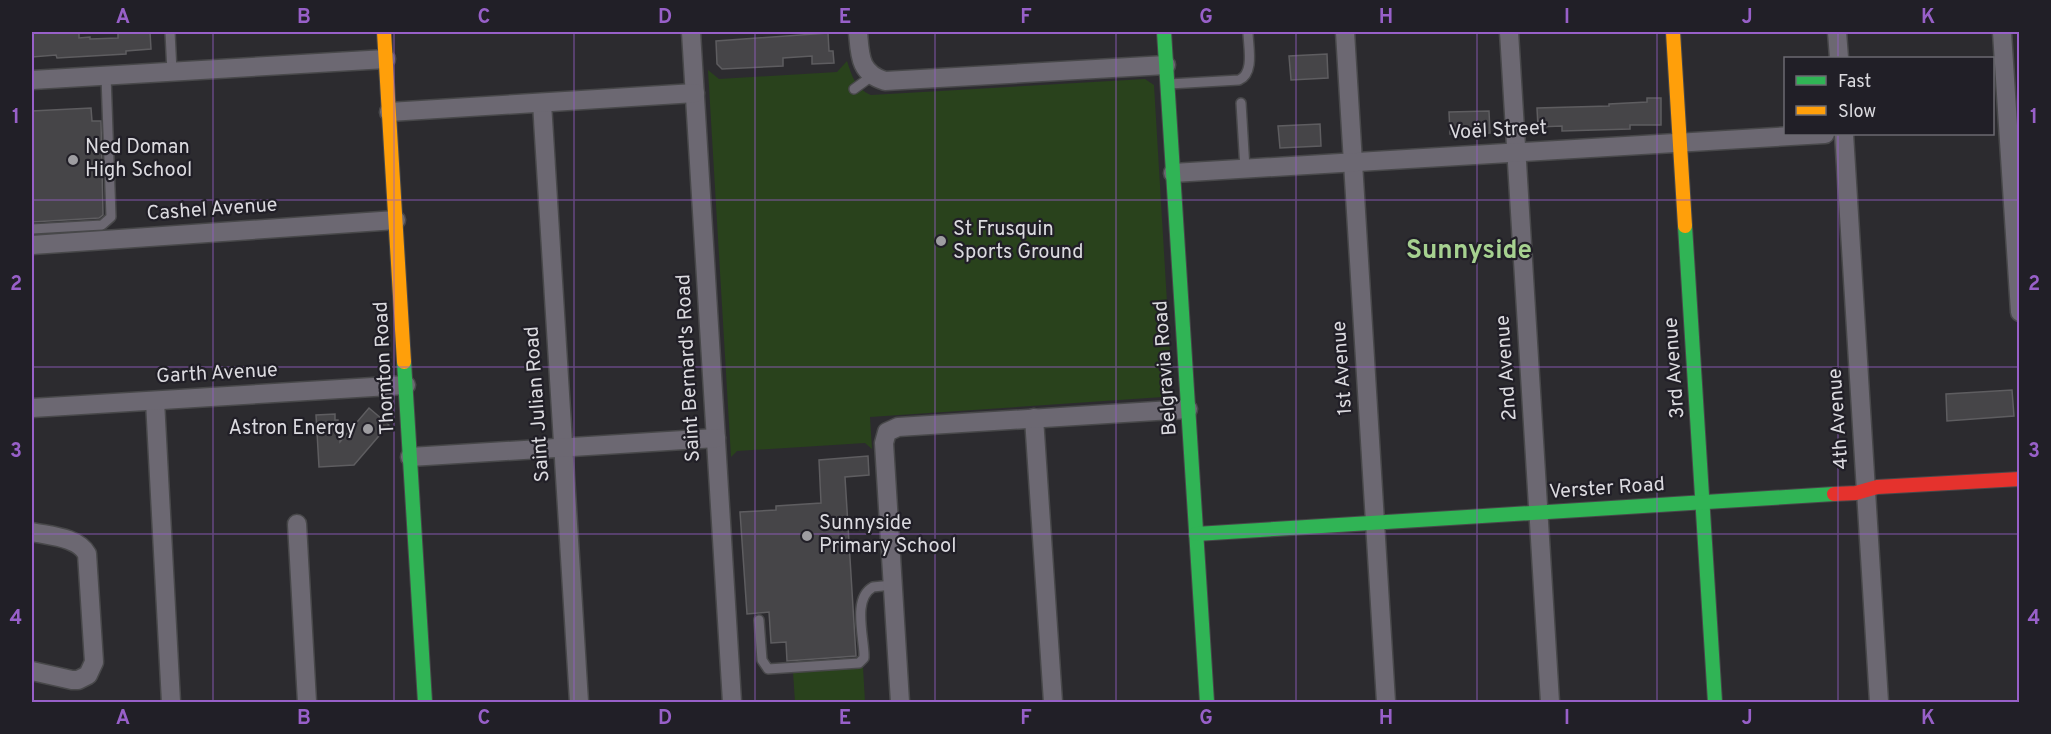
<svg xmlns="http://www.w3.org/2000/svg" width="2051" height="734" font-family="Overpass,sans-serif">
	<style>
		.green { fill: #29421c }
		.building { fill: #464548; stroke: #5e5d60; stroke-width: 1.5 }
		.lines { fill: none; stroke-linecap: round; stroke-linejoin: round }
		.lane-casing { stroke: #48484a; stroke-width: 12 }
		.street-casing { stroke: #48484a; stroke-width: 21 }
		.fast-casing { stroke: #48484a; stroke-width: 16 }
		.slow-casing { stroke: #48484a; stroke-width: 16 }
		.jam-casing { stroke: #48484a; stroke-width: 16 }
		.lane { stroke: #6c6872; stroke-width: 9 }
		.street { stroke: #6c6872; stroke-width: 18 }
		.fast { stroke: #30b455; stroke-width: 14 }
		.slow { stroke: #ff9f0a; stroke-width: 14 }
		.jam { stroke: #e5322d; stroke-width: 14 }
		.grid { fill: none; stroke: #9860c9; stroke-width: 1.5; stroke-opacity: 0.55 }
		.poi-dot { fill: #9e9da1; stroke: #211f27; stroke-width: 2 }
		.labels { text-anchor: middle; dominant-baseline: central; stroke-width: 4.5; stroke-linejoin: round; paint-order: stroke }
		.street-label { font-size: 20px; fill: #dbdadf; stroke: #211f27 }
		.poi-label { font-size: 20px; fill: #dbdadf; stroke: #211f27; text-anchor: start }
		.district-label { font-size: 26px; font-weight: bold; fill: #a6d190; stroke: #211f27 }
		.neatline { fill: none; stroke: #9860c9; stroke-width: 2 }
		.grid-label { font-size: 20px; text-anchor: middle; font-weight: bold; fill: #9860c9 }
	</style>
	<rect width="100%" height="100%" fill="#2c2b2f"/>
	<g class="green">
		<path d="M847,61C852,76 855,88 871,95L1145,79L1154,85L1172,386L1163,397L870,417L872,449L865,443L737,451L731,457L708,70L719,79L837,72Z"/>
		<polygon points="863,667 865,702 795,702 793,672"/>
	</g>
	<g class="building">
		<polygon points="32,32 79,32 79,38 90,37 90,39 118,38 118,32 150,32 151,49 126,51 126,54 57,58 56,55 32,57"/>
		<polygon points="828,33 829,51 833,51 834,63 812,64 812,56 783,58 783,66 722,69 717,64 716,41"/>
		<polygon points="1327,54 1328,78 1291,80 1289,56"/>
		<polygon points="1647,98 1661,98 1661,125 1630,125 1630,129 1562,131 1562,126 1538,127 1537,108 1609,106 1609,104 1647,102"/>
		<polygon points="91,108 92,121 101,121 103,215 99,218 32,222 32,111"/>
		<polygon points="1489,111 1490,133 1450,134 1449,112"/>
		<polygon points="1320,124 1321,146 1280,148 1278,126"/>
		<polygon points="2012,390 2014,416 1947,421 1946,394"/>
		<polygon points="369,408 389,425 378,437 354,465 319,467 316,415 335,414 335,420 338,420 340,442"/>
		<polygon points="868,456 869,475 845,477 856,656 787,661 786,642 771,643 769,612 747,614 740,512 776,510 776,506 821,503 819,460"/>
	</g>
	<g class="lines">
		<g class="lane-casing">
			<g id="lane">
				<polyline points="170,32 172,72"/>
				<path d="M1169,84L1239,80C1255,73 1248,46 1248,32"/>
				<polyline points="854,89 872,76"/>
				<polyline points="1241,103 1245,169"/>
				<polyline points="32,229 102,225 111,217 106,76"/>
				<path d="M759,620L762,660L768,669L859,663L864,658V654C863,633 853,598 873,587L892,585"/>
			</g>
		</g>
		<g class="street-casing">
			<g id="street">
				<polyline points="691,32 732,702"/>
				<path d="M858,32C860,55 859,73 885,81L1166,65"/>
				<polyline points="1345,32 1386,702"/>
				<polyline points="1509,32 1550,702"/>
				<polyline points="1837,32 1839,58"/>
				<polyline points="2002,32 2020,312"/>
				<polyline points="32,80 386,59"/>
				<polyline points="542,103 579,702"/>
				<polyline points="389,112 695,93"/>
				<polyline points="1844,134 1879,702"/>
				<polyline points="1173,173 1825,134"/>
				<polyline points="32,245 396,220"/>
				<polyline points="155,401 171,702"/>
				<polyline points="32,408 406,385"/>
				<polyline points="1034,418 1053,702"/>
				<polyline points="410,457 716,438"/>
				<polyline points="297,524 307,702"/>
				<path d="M32,532C50,536 78,537 87,554L94,662L88,675L78,680H72L32,671"/>
				<polyline points="900,702 884,443 887,432 898,427 1188,409"/>
			</g>
		</g>
		<g class="fast-casing">
			<g id="fast">
				<polyline points="1164,32 1207,702"/>
				<polyline points="1685,226 1715,702"/>
				<polyline points="404,362 425,702"/>
				<polyline points="1196,534 1834,494"/>
			</g>
		</g>
		<g class="slow-casing">
			<g id="slow">
				<polyline points="384,32 404,362"/>
				<polyline points="1673,32 1685,226"/>
			</g>
		</g>
		<g class="jam-casing">
			<polyline id="jam" points="1834,494 1856,493 1877,487 2020,479"/>
		</g>
		<use href="#lane" class="lane"/>
		<use href="#street" class="street"/>
		<use href="#fast" class="fast"/>
		<use href="#slow" class="slow"/>
		<use href="#jam" class="jam"/>
	</g>
	<path class="grid" d="M213,32V702M394,32V702M574,32V702M755,32V702M935,32V702M1116,32V702M1296,32V702M1477,32V702M1657,32V702M1838,32V58M1838,134V702M32,200H2020M32,367H2020M32,534H2020"/>
	<g class="poi-dot">
		<circle cx="73" cy="160" r="6"/>
		<circle cx="941" cy="241" r="6"/>
		<circle cx="368" cy="429" r="6"/>
		<circle cx="807" cy="536" r="6"/>
	</g>
	<g class="labels">
		<g class="street-label">
			<text transform="translate(1498 131) rotate(-3)">Voël Street</text>
			<text transform="translate(212 210) rotate(-4)">Cashel Avenue</text>
			<text transform="translate(385 368) rotate(-93)">Thornton Road</text>
			<text transform="translate(689 368) rotate(-93)">Saint Bernard's Road</text>
			<text transform="translate(1166 368) rotate(-94)">Belgravia Road</text>
			<text transform="translate(1343 368) rotate(-94)">1st Avenue</text>
			<text transform="translate(1507 368) rotate(-94)">2nd Avenue</text>
			<text transform="translate(1675 368) rotate(-94)">3rd Avenue</text>
			<text transform="translate(217 374) rotate(-3)">Garth Avenue</text>
			<text transform="translate(538 404) rotate(-94)">Saint Julian Road</text>
			<text transform="translate(1839 419) rotate(-94)">4th Avenue</text>
			<text transform="translate(1607 489) rotate(-4)">Verster Road</text>
		</g>
		<g class="poi-label">
			<text x="85" y="148">Ned Doman<tspan x="85" dy="23">High School</tspan></text>
			<text x="953" y="230">St Frusquin<tspan x="953" dy="23">Sports Ground</tspan></text>
			<text x="356" y="429" text-anchor="end">Astron Energy</text>
			<text x="819" y="524">Sunnyside<tspan x="819" dy="23">Primary School</tspan></text>
		</g>
		<g class="district-label">
			<text x="1469" y="251">Sunnyside</text>
		</g>
	</g>
	<rect width="2051" height="734" fill="none" stroke="#211f27" stroke-width="66"/>
	<rect x="1784" y="57" width="210" height="78" fill="#211f27" stroke="#6b6a71" stroke-width="1.5"/>
	<rect x="1796" y="76" width="30" height="9" fill="#30b455" stroke="#6b6a71" stroke-width="1.5"/>
	<text x="1838" y="87" font-size="18" fill="#dbdadf">Fast</text>
	<rect x="1796" y="106" width="30" height="9" fill="#ff9f0a" stroke="#6b6a71" stroke-width="1.5"/>
	<text x="1838" y="117" font-size="18" fill="#dbdadf">Slow</text>
	<rect x="33" y="33" width="1985" height="668" class="neatline"/>
	<g class="grid-label">
		<text x="123" y="23">A</text>
		<text x="304" y="23">B</text>
		<text x="484" y="23">C</text>
		<text x="665" y="23">D</text>
		<text x="845" y="23">E</text>
		<text x="1026" y="23">F</text>
		<text x="1206" y="23">G</text>
		<text x="1386" y="23">H</text>
		<text x="1567" y="23">I</text>
		<text x="1747" y="23">J</text>
		<text x="1928" y="23">K</text>
		<text x="16" y="123">1</text>
		<text x="2034" y="123">1</text>
		<text x="16" y="290">2</text>
		<text x="2034" y="290">2</text>
		<text x="16" y="457">3</text>
		<text x="2034" y="457">3</text>
		<text x="16" y="624">4</text>
		<text x="2034" y="624">4</text>
		<text x="123" y="724">A</text>
		<text x="304" y="724">B</text>
		<text x="484" y="724">C</text>
		<text x="665" y="724">D</text>
		<text x="845" y="724">E</text>
		<text x="1026" y="724">F</text>
		<text x="1206" y="724">G</text>
		<text x="1386" y="724">H</text>
		<text x="1567" y="724">I</text>
		<text x="1747" y="724">J</text>
		<text x="1928" y="724">K</text>
	</g>
</svg>
